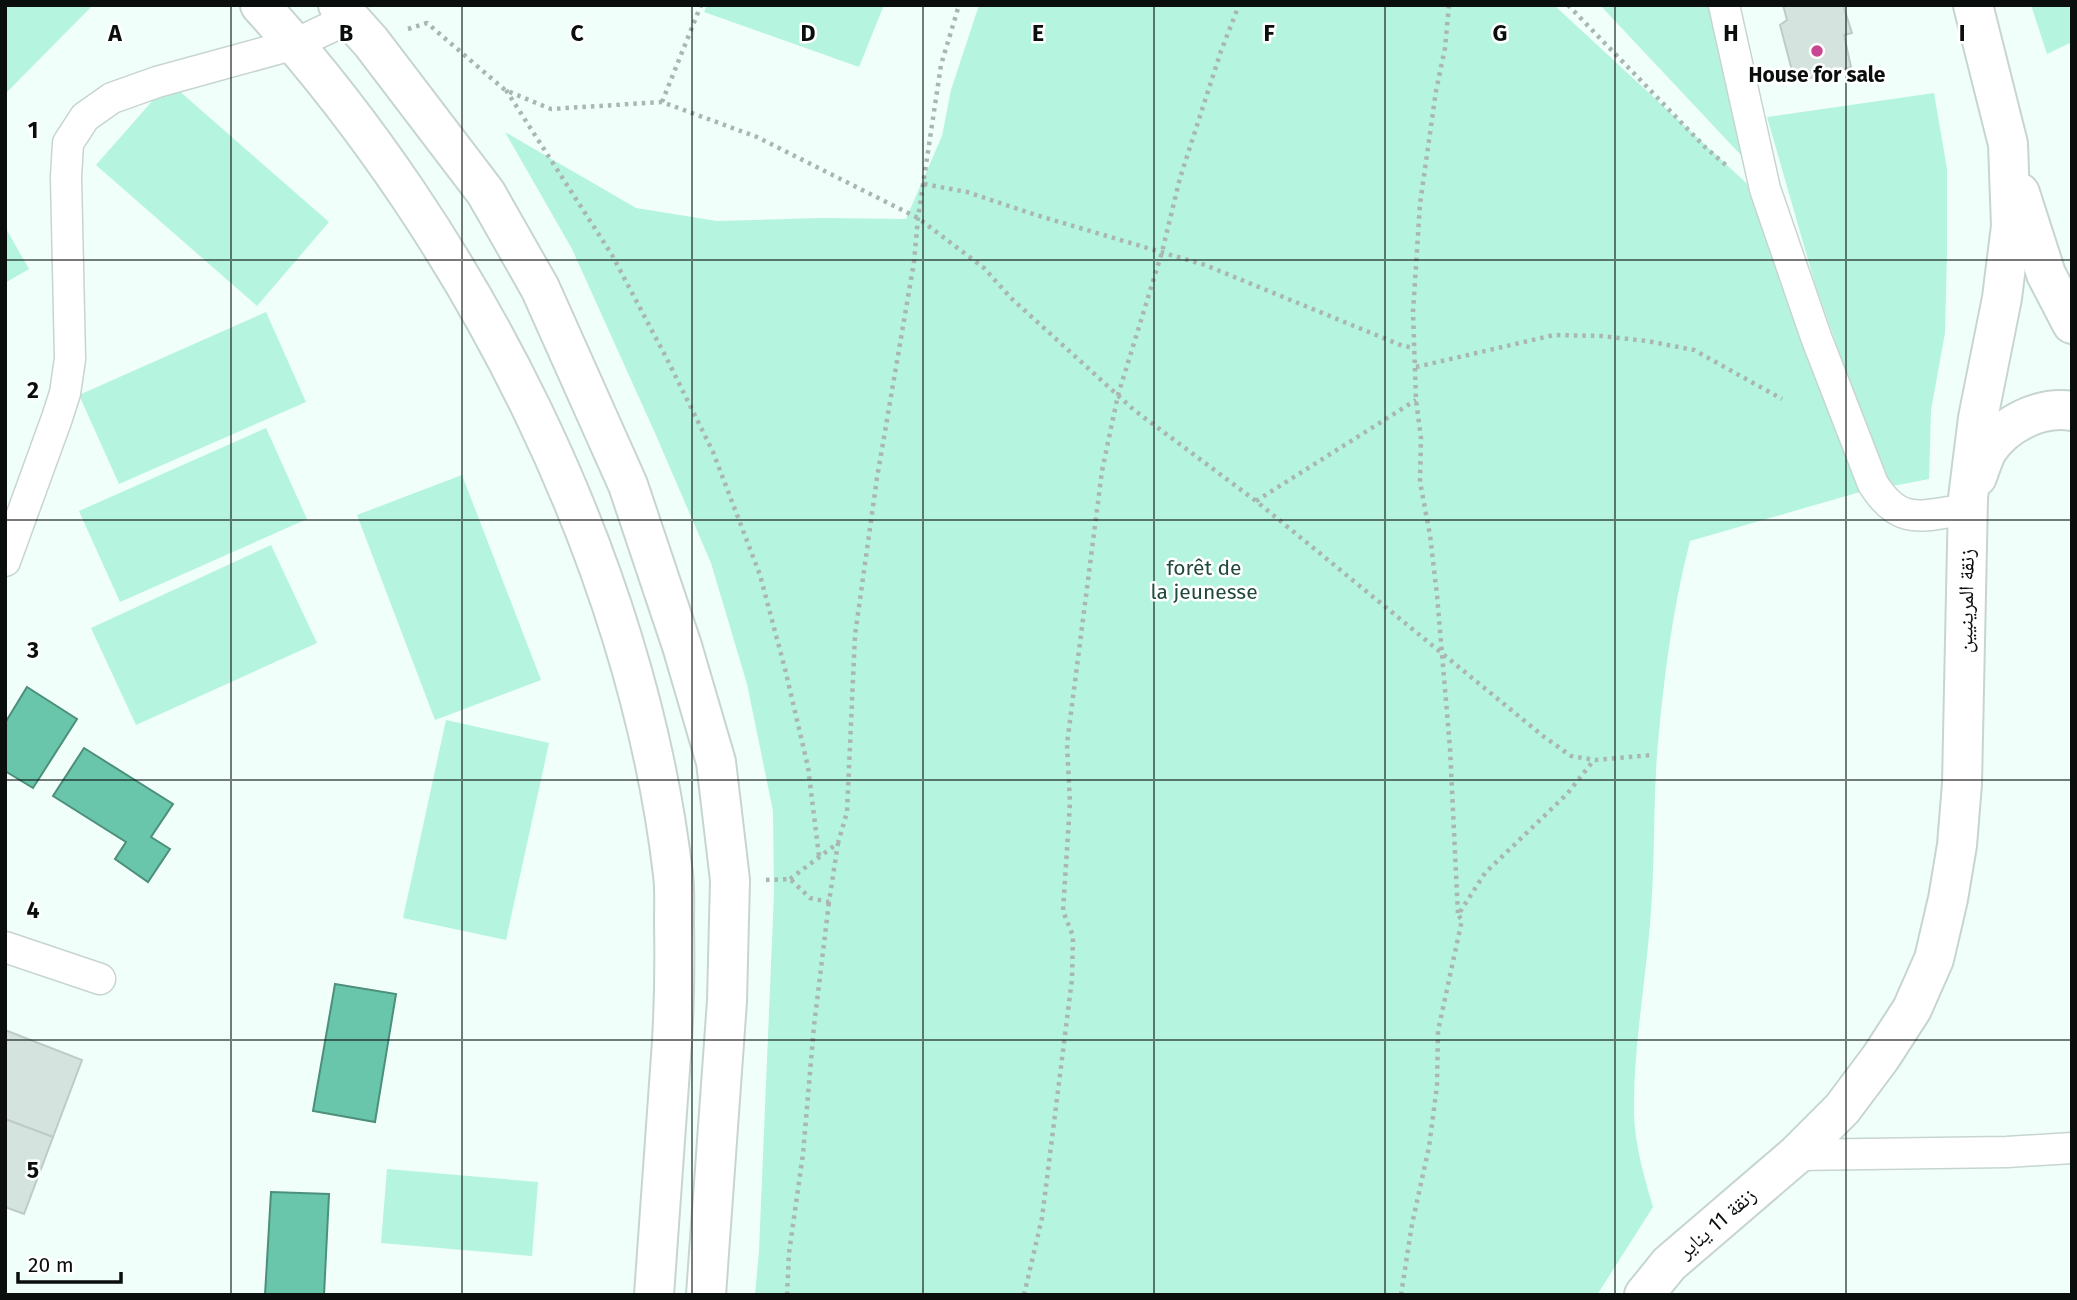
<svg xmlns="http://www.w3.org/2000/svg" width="2077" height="1300" font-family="'Fira Sans','Noto Naskh Arabic',sans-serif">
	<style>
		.green { fill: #b5f4df }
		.water { fill: #69c6aa; stroke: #4c8f7b; stroke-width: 2 }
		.building { fill: #d5e3de; stroke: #beccc7; stroke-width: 2 }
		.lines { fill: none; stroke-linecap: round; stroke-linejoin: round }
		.street-casing { stroke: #c7d5d0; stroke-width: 33 }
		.secondary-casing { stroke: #c7d5d0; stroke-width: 42 }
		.primary-casing { stroke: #c7d5d0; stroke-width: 42 }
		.path { stroke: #aab6b1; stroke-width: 4.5; stroke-dasharray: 3.5 5; stroke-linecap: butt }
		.street { stroke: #fff; stroke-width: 30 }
		.secondary { stroke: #fff; stroke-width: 38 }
		.primary { stroke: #fff; stroke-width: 38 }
		.grid { fill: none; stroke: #0a0e0d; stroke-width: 2; stroke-opacity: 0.55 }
		.poi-dot { fill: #c74793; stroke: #fff; stroke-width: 2.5 }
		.labels { text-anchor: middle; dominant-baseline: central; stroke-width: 5; stroke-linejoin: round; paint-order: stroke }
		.poi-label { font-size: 21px; font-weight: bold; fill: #0a0e0d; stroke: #fff }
		.park-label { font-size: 21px; fill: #20493d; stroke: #fff }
		.street-label { font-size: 21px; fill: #0a0e0d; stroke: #fff }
		.grid-label { font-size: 23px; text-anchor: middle; font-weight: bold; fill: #0a0e0d; stroke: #fff; stroke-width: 5; stroke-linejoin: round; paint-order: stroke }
	</style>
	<rect width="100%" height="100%" fill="#f0fff9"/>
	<g class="green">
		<polygon points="5,5 93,5 5,94"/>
		<polygon points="707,5 884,5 859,67 704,12"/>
		<path d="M979,5H1554L1782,216L1840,437L1860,492L1690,541C1672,611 1663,683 1657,755C1653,811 1655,868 1650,924C1645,987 1633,1050 1634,1114C1635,1145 1644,1177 1653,1207L1597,1295H755L759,1251L774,893L773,811L747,684L711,563L655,433L572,249L505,132L636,208L717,221L820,218L906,219L942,136L951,90Z"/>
		<polygon points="1600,5 1720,5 1754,169"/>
		<polygon points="2031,5 2072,5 2072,42 2047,54"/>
		<polygon points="169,82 329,222 257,306 96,165"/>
		<polygon points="1934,93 1947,169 1947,252 1945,333 1931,410 1929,479 1887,487 1815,284 1767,117"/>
		<polygon points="5,227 29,269 5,283"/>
		<polygon points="266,312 306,402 119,484 79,395"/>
		<polygon points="266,428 307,519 120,602 79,511"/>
		<polygon points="462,475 541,680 435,720 357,515"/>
		<polygon points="271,545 317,643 136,725 91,628"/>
		<polygon points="446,720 549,743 506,940 403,918"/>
		<polygon points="387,1169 538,1182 532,1256 381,1243"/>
	</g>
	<g class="water">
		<polygon points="27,687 77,719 33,788 5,771 5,723"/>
		<polygon points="84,748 173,804 151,837 170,849 148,882 115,859 126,842 53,796"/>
		<polygon points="335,984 396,994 375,1122 313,1111"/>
		<polygon points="271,1192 329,1194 324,1295 265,1295"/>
	</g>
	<g class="building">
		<polygon points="1783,5 1843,5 1852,33 1844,35 1851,67 1795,82 1780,25 1787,20"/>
		<polygon points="5,1030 82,1060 53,1137 5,1119"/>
		<polygon points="5,1119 53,1137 24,1214 5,1207"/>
	</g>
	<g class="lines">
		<g class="street-casing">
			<g id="street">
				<path d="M1724,5L1765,189L1816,337L1873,484C1901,528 1923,515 1968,509"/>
				<polyline points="5,561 57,418 65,393 70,359 66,177 68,143 85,117 112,98 157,82 295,44 350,18"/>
				<polyline points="5,947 100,979"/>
				<polyline points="1796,1155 2007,1152 2072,1148"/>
			</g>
		</g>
		<g class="secondary-casing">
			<g id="secondary">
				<polyline points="2020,193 2046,274 2072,324"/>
				<path d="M1977,477C1980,469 1983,459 1987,451C2004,424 2040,406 2072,411"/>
				<polyline points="1644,1295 1669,1264 1796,1155 1842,1109 1881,1057 1912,1009 1934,959 1948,899 1957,845 1962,784 1968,498 1978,418 2002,298 2011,226 2008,144 1973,5"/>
			</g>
		</g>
		<g class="primary-casing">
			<g id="primary">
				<path d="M260,5C471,237 636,561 673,874C675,890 674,907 674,923C675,973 674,1021 670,1070C665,1145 660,1220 654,1295"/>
				<polyline points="338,5 371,42 486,193 540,288 628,485 682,646 716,762 730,880 727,1001 706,1295"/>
			</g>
		</g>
		<g class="path">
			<polyline points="1449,5 1445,48 1436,91 1420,204 1413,312 1416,400 1421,438 1420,482 1430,535 1437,595 1450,748 1458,915"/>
			<polyline points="1568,5 1705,147 1727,166"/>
			<polyline points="408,29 427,23 505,90 551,109 662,102 757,137 918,218 984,268 1011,298 1134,410 1256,501 1543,736 1571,756 1595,760 1653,755"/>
			<polyline points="506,90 612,255 667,359 713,452 760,575 785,669 808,767 819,856"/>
			<polyline points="662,102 701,5"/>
			<polyline points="924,184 967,192 1036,215 1205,265 1403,346 1415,348"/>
			<polyline points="1416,367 1554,335 1601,336 1647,341 1694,350 1782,399"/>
			<polyline points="1256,501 1416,400"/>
			<polyline points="790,879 838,843 847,812 855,635 877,478 914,262 918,218 941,65 959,5"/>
			<polyline points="766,880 790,879 810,898 829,902 838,843"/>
			<polyline points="787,1295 789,1253 803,1154 814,1026 829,902"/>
			<polyline points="1024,1295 1042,1218 1072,979 1073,936 1063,911 1070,803 1067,744 1102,471 1118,395 1162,252 1180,178 1221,51 1239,5"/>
			<polyline points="1401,1295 1412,1224 1429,1147 1437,1086 1438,1031 1462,920 1458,915 1485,873 1567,794 1594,760"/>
		</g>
		<use href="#street" class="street"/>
		<use href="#secondary" class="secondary"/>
		<use href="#primary" class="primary"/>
	</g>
	<path class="grid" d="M231,5V1295M462,5V1295M692,5V1295M923,5V1295M1154,5V1295M1385,5V1295M1615,5V1295M1846,5V1295M5,260H2072M5,520H2072M5,780H2072M5,1040H2072"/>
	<circle class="poi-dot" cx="1817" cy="51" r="7"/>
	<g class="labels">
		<g class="poi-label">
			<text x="1817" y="75">House for sale</text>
		</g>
		<g class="park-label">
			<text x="1204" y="568">forêt de<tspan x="1204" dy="24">la jeunesse</tspan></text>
		</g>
		<g class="street-label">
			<text transform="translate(1966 601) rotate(-89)">زنقة المرينيين</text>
			<text transform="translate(1717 1223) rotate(-41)">زنقة 11 يناير</text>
		</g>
	</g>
	<g class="grid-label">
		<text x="115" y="41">A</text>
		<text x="346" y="41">B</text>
		<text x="577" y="41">C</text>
		<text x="808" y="41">D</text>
		<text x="1038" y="41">E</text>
		<text x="1269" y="41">F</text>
		<text x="1500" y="41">G</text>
		<text x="1731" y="41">H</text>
		<text x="1962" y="41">I</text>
		<text x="33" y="138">1</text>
		<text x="33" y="398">2</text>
		<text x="33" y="658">3</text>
		<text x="33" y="918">4</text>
		<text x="33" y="1178">5</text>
	</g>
	<rect width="2077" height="1300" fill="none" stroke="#0a0e0d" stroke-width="14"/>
	<path d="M18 1272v10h103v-10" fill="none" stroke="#0a0e0d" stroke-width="3.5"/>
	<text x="28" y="1272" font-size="21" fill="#0a0e0d" stroke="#ffffff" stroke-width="5" paint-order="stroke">20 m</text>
</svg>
